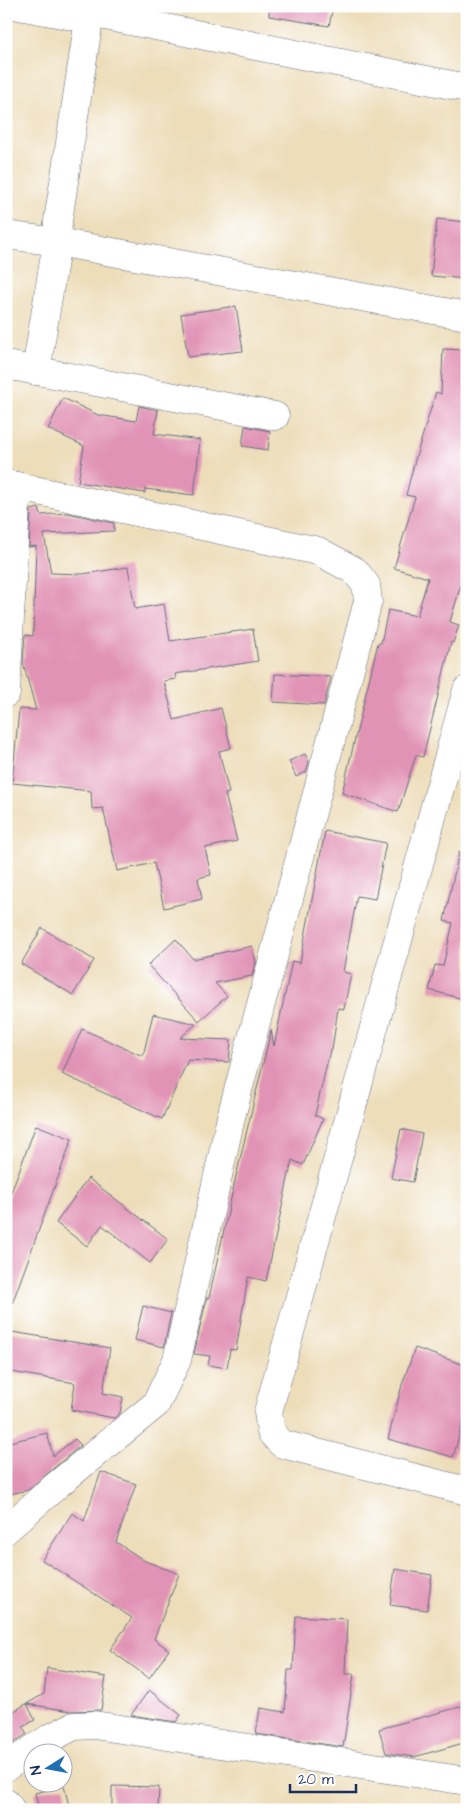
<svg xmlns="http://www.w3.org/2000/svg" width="473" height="1816" font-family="'Architects Daughter',sans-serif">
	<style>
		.building { fill: #e193b5 }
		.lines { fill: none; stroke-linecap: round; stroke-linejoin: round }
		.minor-casing { stroke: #646c7e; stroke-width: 29 }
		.minor { stroke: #fff; stroke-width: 28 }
	</style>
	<rect width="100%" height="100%" fill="#fff"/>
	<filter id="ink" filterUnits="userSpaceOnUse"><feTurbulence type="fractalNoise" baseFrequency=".02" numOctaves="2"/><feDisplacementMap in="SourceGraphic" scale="10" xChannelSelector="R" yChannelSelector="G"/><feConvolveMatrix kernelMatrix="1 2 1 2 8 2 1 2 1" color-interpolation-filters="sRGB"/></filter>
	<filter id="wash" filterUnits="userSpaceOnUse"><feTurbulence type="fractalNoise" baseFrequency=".0096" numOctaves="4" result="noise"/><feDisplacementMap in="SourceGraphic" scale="20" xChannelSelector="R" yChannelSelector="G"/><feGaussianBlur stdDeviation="1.12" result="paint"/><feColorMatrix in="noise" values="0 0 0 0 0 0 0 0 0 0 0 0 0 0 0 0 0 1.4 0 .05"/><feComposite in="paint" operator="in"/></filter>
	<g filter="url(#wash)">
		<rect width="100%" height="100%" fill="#edddb9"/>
		<g id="blocks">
			<g class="building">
				<polygon points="269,6 333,6 329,26 269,16"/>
				<polygon points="437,219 467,222 467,279 431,276"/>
				<polygon points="236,306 243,351 188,357 181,314"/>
				<polygon points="443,349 467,350 467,564 450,622 459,625 453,643 451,642 423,757 416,755 398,812 342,793 378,643 381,643 388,610 417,616 428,578 394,568 415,497 406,495 415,460 436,392 441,394"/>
				<polygon points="63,398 98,415 136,421 139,406 158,410 154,434 200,440 194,495 145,489 145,493 78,482 84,446 48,429"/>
				<polygon points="245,426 270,431 268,450 242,446"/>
				<polygon points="39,508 41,515 68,513 114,523 114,531 44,534 51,573 83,574 128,567 135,609 164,604 170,641 253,629 258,661 175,674 176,679 164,681 174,720 221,708 231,748 219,751 229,793 225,794 237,841 205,848 211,875 198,878 202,899 164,908 154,863 117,871 103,808 92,809 91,791 12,783 19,709 36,710 23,663 25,635 33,636 36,546 29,547 31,510"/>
				<polygon points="275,674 331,677 324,705 273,702"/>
				<polygon points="305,754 309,762 306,772 296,777 289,761"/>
				<polygon points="325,831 386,843 375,899 357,896 343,972 351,974 344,1009 338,1008 332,1050 330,1050 315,1115 323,1119 303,1165 292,1160 266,1281 248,1277 236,1350 230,1349 227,1368 208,1365 210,1356 194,1354 207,1297 209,1298 236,1176 271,1030 274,1046 292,961 300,963"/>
				<polygon points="459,852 467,853 467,1000 429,990 435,965 443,966 453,923 444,921"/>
				<polygon points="42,928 94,960 73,995 21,964"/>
				<polygon points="176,939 193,959 252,946 256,962 252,976 215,983 227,996 199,1021 148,965"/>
				<polygon points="153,1014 196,1024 180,1038 231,1040 229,1062 188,1060 162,1119 62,1074 82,1029 143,1056"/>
				<polygon points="36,1125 72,1139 9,1312 6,1311 6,1206"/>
				<polygon points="401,1129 422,1134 413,1182 391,1178"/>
				<polygon points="88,1178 168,1239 150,1263 102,1225 87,1246 56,1223"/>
				<polygon points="143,1306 171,1313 164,1347 135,1340"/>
				<polygon points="6,1331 110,1348 103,1393 123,1397 120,1413 114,1418 71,1410 75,1383 6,1371"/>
				<polygon points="415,1348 467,1366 467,1408 453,1457 388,1439 402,1385"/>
				<polygon points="47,1433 53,1456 75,1439 81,1445 28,1490 6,1495 6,1443"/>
				<polygon points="101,1472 136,1484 116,1542 145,1561 179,1574 154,1639 169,1650 149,1678 110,1650 132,1618 42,1560 72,1513 84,1521"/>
				<polygon points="395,1569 432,1575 427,1610 390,1605"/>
				<polygon points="296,1616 347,1619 345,1674 354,1674 343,1747 256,1734 260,1708 285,1712 288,1670 293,1670"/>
				<polygon points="47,1668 106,1677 101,1710 71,1711 27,1704 35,1720 23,1727 27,1734 6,1748 6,1697 14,1711 44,1694"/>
				<polygon points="149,1690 181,1715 176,1722 131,1715"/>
				<polygon points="467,1705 467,1742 414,1757 386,1753 379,1729"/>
				<polygon points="64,1786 70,1810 39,1810 35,1793"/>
				<polygon points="112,1786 159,1787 158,1810 112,1810"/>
			</g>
		</g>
	</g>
	<g filter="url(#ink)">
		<use href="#blocks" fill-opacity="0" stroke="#646c7e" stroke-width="1"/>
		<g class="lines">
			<g class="minor-casing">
				<g id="minor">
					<polyline points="19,6 89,19"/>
					<polyline points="91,6 58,221 57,242 467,316"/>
					<polyline points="90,13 467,88"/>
					<polyline points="6,235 57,242 36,371"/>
					<polyline points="6,365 275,416"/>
					<polyline points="6,484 318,551 355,571 366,585 368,601 231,1117 177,1360 156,1404 58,1484 6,1530"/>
					<polyline points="467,690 268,1412 271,1432 282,1444 467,1491"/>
					<polyline points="6,693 17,486"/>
					<polyline points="6,1767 50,1738 74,1726 94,1725 467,1781"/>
					<polyline points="6,1803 11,1810"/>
				</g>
			</g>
			<use href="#minor" class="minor"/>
		</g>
	</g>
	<rect width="473" height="1816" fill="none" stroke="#fff" stroke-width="25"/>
	<g transform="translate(48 1768) rotate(259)"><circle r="24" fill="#ffffff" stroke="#a4acbf"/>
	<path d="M0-4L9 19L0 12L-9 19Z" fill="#1f6fb2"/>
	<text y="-8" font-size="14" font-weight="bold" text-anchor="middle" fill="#1b2f5e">N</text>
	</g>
	<path d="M290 1784v8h66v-8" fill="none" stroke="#1b2f5e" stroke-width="2.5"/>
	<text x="298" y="1784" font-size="15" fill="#1b2f5e" stroke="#ffffff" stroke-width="4" paint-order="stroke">20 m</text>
</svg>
